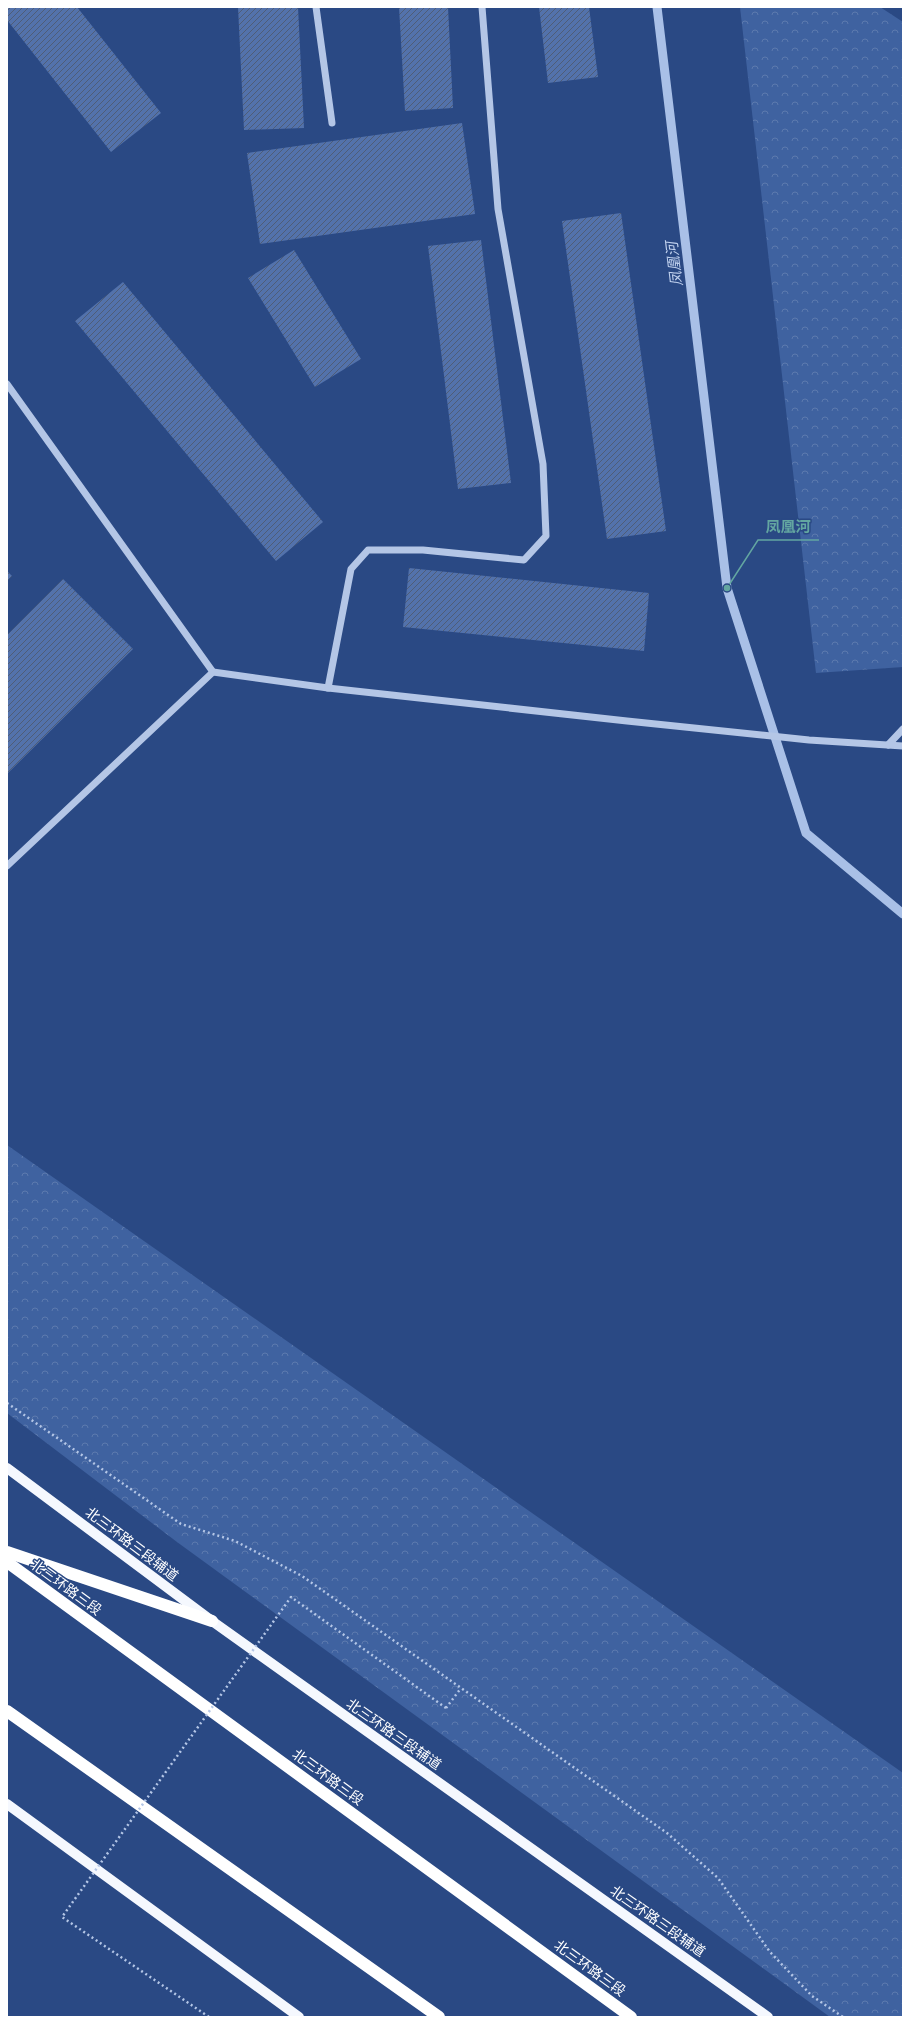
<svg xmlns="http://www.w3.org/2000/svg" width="910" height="2024" font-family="'PT Sans Narrow','Noto Sans SC',sans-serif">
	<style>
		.forest { fill: url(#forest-crowns) }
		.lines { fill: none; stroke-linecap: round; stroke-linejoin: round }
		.stream { stroke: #a9c0e7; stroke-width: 9 }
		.building { fill: url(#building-hatch) }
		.path { stroke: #b4c6e6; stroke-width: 2.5; stroke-dasharray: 2 3; stroke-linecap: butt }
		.minor { stroke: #b4c6e6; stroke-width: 7 }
		.major { stroke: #f5f8fe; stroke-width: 10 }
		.highway { stroke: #fff; stroke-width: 12 }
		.path-bridge { stroke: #b4c6e6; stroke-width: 2.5; stroke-dasharray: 2 3; stroke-linecap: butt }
		.labels { text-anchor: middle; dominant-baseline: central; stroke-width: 3; stroke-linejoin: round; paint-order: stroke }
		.street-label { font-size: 14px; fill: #fff; stroke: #2a4984 }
		.water-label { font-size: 15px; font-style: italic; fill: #c0d1ee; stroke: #2a4984 }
		.leader { fill: none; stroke: #63a6a1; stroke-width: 1.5 }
		.callout-dot { fill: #63a6a1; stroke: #2a4984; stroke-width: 1.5 }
		.callout-label { font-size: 15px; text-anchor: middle; font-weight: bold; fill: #63a6a1; stroke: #2a4984; stroke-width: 3; stroke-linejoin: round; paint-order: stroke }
	</style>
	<defs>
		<pattern id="forest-crowns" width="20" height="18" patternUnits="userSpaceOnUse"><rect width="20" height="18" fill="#3f62a0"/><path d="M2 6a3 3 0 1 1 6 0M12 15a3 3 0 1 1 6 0" fill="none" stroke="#5c7aae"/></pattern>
		<pattern id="building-hatch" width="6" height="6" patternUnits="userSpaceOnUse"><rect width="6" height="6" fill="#5372ab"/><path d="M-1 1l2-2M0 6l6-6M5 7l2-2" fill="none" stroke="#4f5d77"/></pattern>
	</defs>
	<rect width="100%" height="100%" fill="#2a4984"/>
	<g class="forest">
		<polygon points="740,7 880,7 903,22 903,667 816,673"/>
		<polygon points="7,1145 903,1773 903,2017 830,2017 177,1542 7,1413"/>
	</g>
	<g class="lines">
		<polyline class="stream" points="657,7 727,588 806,833 903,914"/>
	</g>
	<g class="building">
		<polygon points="7,7 77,7 161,113 111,152 7,20"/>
		<polygon points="238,7 298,7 304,128 244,130"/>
		<polygon points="399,7 448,7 453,108 405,111"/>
		<polygon points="539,7 589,7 598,77 548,83"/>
		<polygon points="462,123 475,214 260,244 247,153"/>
		<polygon points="621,213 666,531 607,539 562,221"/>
		<polygon points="481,240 511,483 458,489 428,246"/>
		<polygon points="294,250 361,359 315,387 248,278"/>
		<polygon points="123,282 323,522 276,561 75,321"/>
		<polygon points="409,568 649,593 644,651 403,627"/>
		<polygon points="7,571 12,576 7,581"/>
		<polygon points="63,579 133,649 7,774 7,635"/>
	</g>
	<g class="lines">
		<g class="path">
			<polyline points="7,1403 181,1524 235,1541 302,1576 667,1833 718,1878 770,1952 812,1996 843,2017"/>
			<polyline points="446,1708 461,1688"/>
		</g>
		<g class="minor">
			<polyline points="316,7 332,123"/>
			<polyline points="7,384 213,672 328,688 627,721 809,740 903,746"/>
			<polyline points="328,688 351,569 368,550 423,550 524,560 546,536 543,464 498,209 482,7"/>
			<polyline points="888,745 903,729"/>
			<polyline points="7,866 213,672"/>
		</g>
		<g class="major">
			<polyline points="7,1468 212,1621 768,2017"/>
			<polyline points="7,1804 299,2017"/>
		</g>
		<g class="highway">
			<polyline points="7,1552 212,1621"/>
			<polyline points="7,1562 631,2017"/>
			<polyline points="7,1711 439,2017"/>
		</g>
		<polyline class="path-bridge" points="209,2017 62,1917 291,1597 446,1708"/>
	</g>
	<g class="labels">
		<g class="street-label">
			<text transform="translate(132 1544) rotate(37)">北三环路三段辅道</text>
			<text transform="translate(66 1587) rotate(36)">北三环路三段</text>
			<text transform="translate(394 1734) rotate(35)">北三环路三段辅道</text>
			<text transform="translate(328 1777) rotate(36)">北三环路三段</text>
			<text transform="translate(658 1921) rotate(35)">北三环路三段辅道</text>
			<text transform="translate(590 1968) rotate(36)">北三环路三段</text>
		</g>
		<g class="water-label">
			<text transform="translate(674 264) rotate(-97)">凤凰河</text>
		</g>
	</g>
	<path class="leader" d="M727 588L758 540H819"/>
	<circle class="callout-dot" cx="727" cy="588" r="4"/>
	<g class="callout-label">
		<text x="788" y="532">凤凰河</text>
	</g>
	<rect width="910" height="2024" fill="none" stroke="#ffffff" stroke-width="16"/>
</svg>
